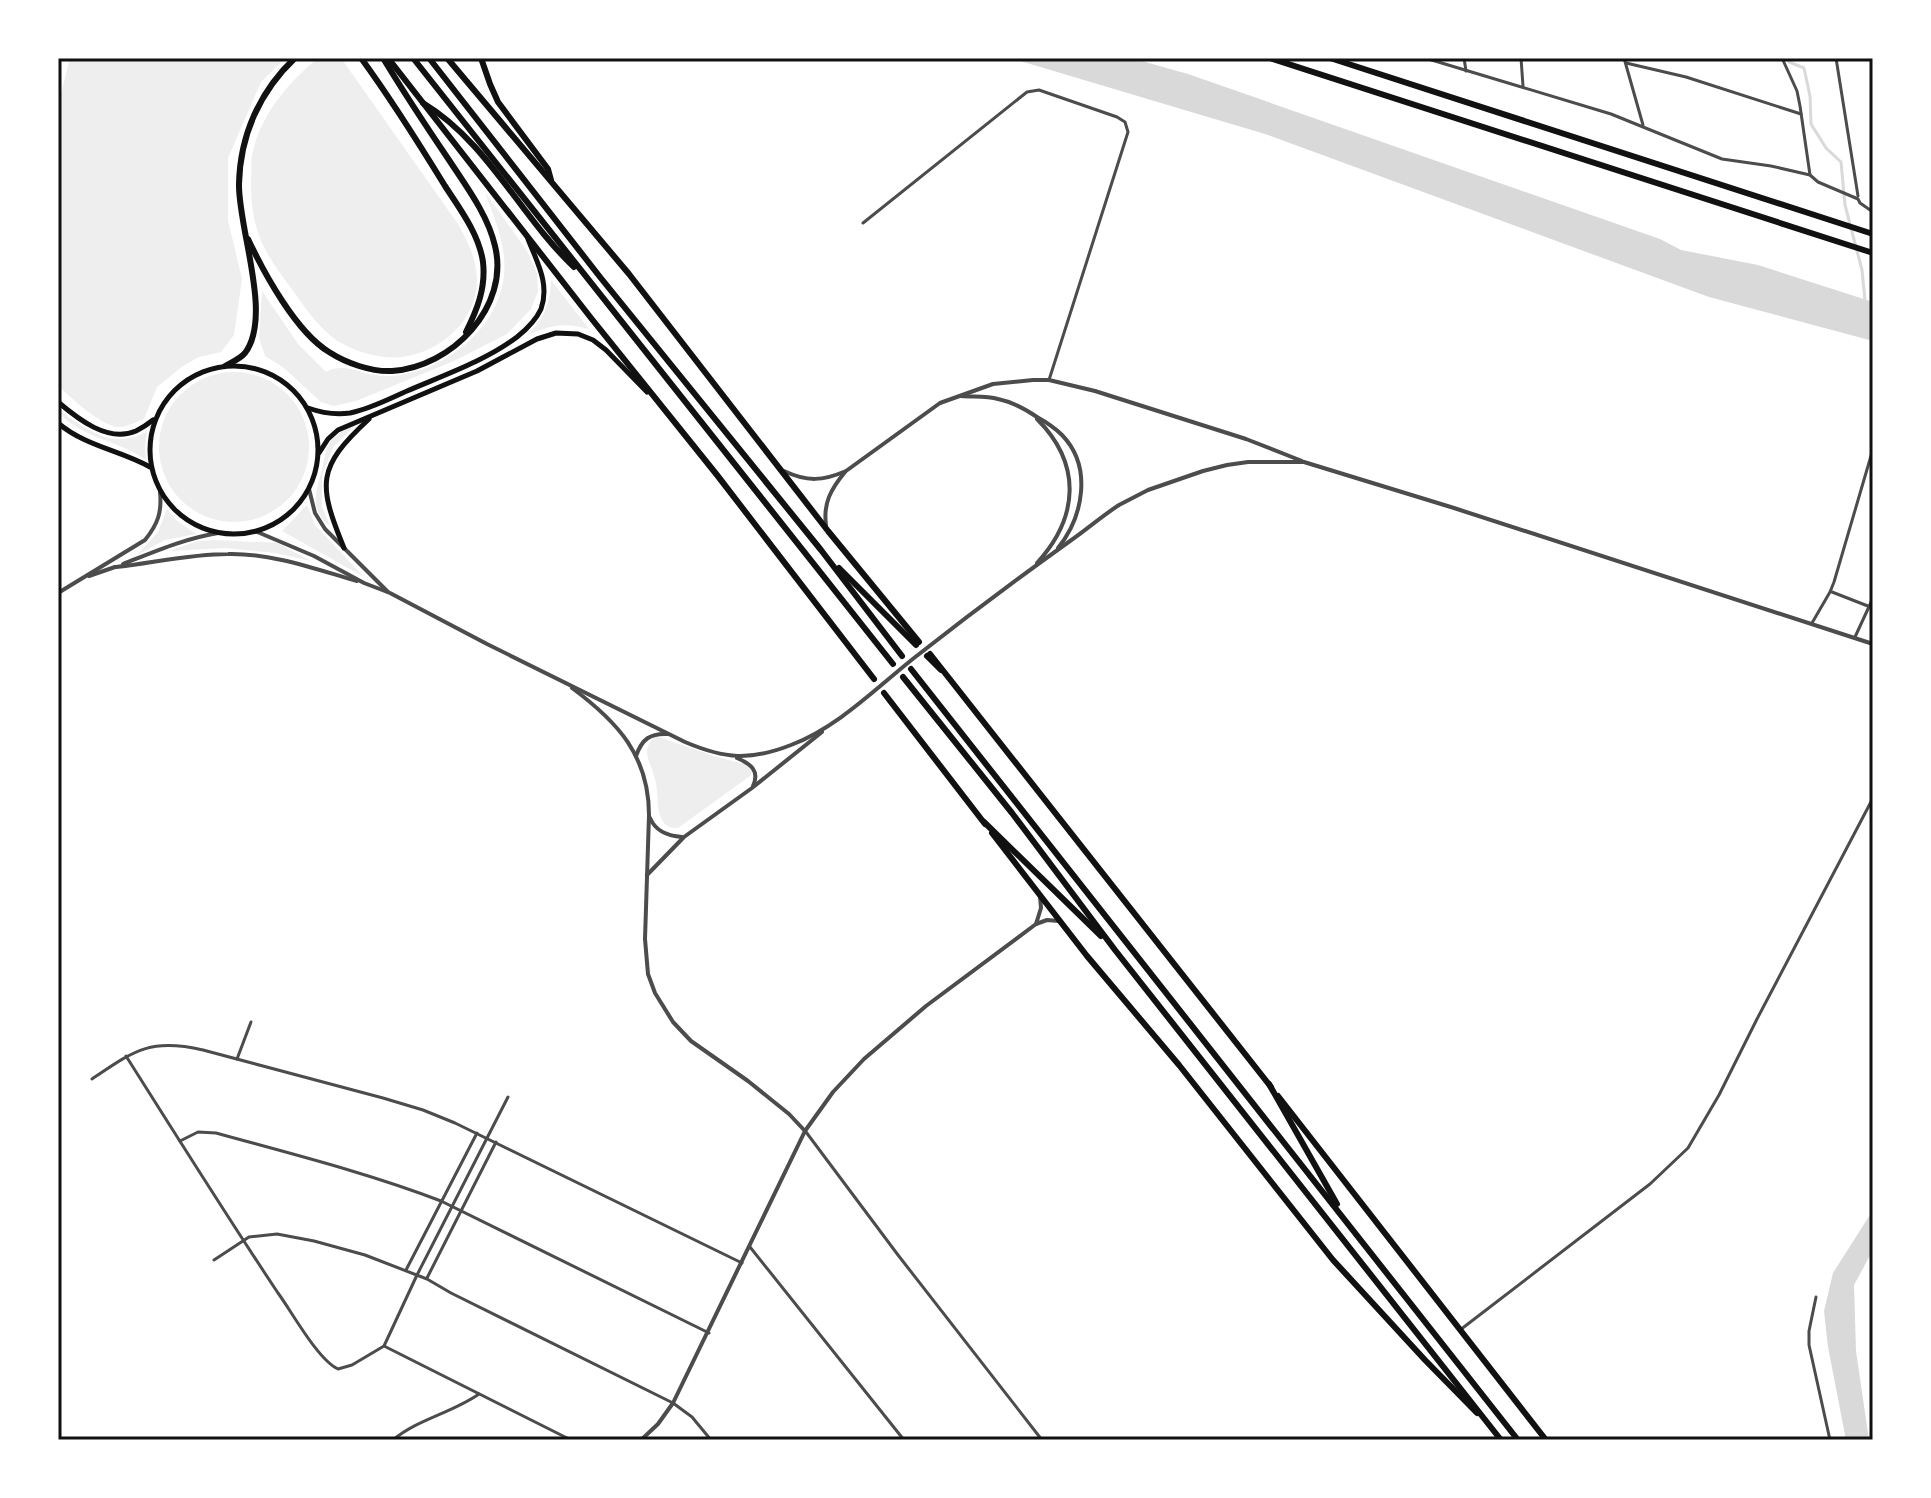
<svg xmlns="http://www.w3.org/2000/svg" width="1931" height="1498" font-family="Figtree,sans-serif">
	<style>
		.green { fill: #eee }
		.water { fill: #d9d9d9 }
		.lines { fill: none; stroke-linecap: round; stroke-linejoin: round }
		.stream { stroke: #d9d9d9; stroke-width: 3 }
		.minor { stroke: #4c4c4c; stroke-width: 3 }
		.tertiary { stroke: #4c4c4c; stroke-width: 4 }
		.primary { stroke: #111; stroke-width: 5 }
		.trunk { stroke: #111; stroke-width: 6 }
		.motorway { stroke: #111; stroke-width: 6 }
		.neatline { fill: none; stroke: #111; stroke-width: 3 }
	</style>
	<rect width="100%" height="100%" fill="#fff"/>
	<g class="green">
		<path d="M70,58H285L261,82L228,158V220L242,279L234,335L221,352L199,357L183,366L157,387L144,419C136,422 127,427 118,427C102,426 69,397 58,385V105Z"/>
		<path d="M318,58H341L458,224C468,242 477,260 477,281C476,322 440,352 402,357C384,359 365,354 349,347C324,336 309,313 294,292C280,273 263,252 257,229C252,214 251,197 251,181C252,172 250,160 253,151C262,113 289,82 318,58Z"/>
		<path d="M485,192L527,251L537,273L538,291L531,309L507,334L454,361L356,401L334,406L321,402L284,368L265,356L259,338L262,291L298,344L326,372C347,361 364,377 386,376C437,376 494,334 503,282C509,251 495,220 485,192Z"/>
		<path d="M551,280L589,329C563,322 553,325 529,334C545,315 550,305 551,280Z"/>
		<circle cx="234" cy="447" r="75"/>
		<path d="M58,409C69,418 94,435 109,438C122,441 135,437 147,432L145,446L146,460C119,440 82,439 58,412Z"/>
		<path d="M357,424L334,446L322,475V507L330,526C310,509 315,495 321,473C324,463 324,451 330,442C337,433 347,429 357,424Z"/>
		<polygon points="307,505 315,525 364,577 282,531"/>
		<polygon points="167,509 176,520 196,534 165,540 137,555 158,532"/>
		<polygon points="216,540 277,543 311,561 275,553 225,548 169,551 198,541"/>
		<path d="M656,736L714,756L748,765L752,772L750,776L678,828C673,828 669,828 665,824C655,813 659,792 655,779C653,770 648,762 647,753C647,745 650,741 656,736Z"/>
	</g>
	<g class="water">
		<polygon points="1010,58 1131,58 1188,74 1660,239 1681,250 1758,265 1873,302 1873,341 1709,297 1265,134"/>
		<polygon points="1873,1210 1873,1250 1854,1285 1856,1351 1869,1440 1846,1440 1828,1347 1824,1311 1833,1273"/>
	</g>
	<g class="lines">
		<polyline class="stream" points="1788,58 1789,62 1804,68 1810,96 1811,124 1826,148 1841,162 1845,205 1862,270 1865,301"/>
		<g class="minor">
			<polyline points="1425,58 1611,114 1722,159 1771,166 1810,175 1818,182 1858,199 1860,203 1873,212"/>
			<polyline points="1464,58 1466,71"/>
			<polyline points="1521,58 1523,86"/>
			<polyline points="1624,58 1643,125"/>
			<polyline points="1782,58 1797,91 1800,106 1810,175"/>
			<polyline points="1836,58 1858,196"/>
			<polyline points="1626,63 1686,77 1801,114"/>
			<polyline points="863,223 1027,92 1039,90 1117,117 1125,122 1128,132 1049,380"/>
			<polyline points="1832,592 1873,608"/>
			<polyline points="1812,623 1830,592 1834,582 1873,449"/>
			<polyline points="1855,637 1873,598"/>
			<path d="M126,1056C176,1135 226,1215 278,1293C292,1312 318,1360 338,1369L352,1365L384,1346L417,1275L508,1097"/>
			<polyline points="237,1059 251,1022"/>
			<path d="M92,1079C135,1050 150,1038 203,1050L383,1098L423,1110L455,1123L742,1263"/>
			<polyline points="806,1132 898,1255 1042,1440"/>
			<path d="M180,1141L198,1132L216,1133C292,1154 368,1173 441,1201L709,1333"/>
			<polyline points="750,1247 904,1440"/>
			<polyline points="214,1260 249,1237 277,1234 314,1241 365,1255 427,1279 451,1293 673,1403 692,1417 711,1440"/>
			<polyline points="406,1270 477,1133"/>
			<polyline points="427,1278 496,1142"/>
			<polyline points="1816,1297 1809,1331 1809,1345 1830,1440"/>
			<polyline points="1460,1330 1650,1184 1688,1148 1719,1095 1757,1019 1873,798"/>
			<polyline points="1873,1331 1872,1353 1873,1366"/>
			<polyline points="384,1346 571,1440"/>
			<path d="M393,1440C418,1419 452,1413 479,1394"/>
		</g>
		<g class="tertiary">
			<path d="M961,396C974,397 987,396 998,399C1013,402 1025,409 1037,417C1046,422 1055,428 1062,435C1093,467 1083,517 1058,548"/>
			<path d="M784,471C807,482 823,481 846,471L940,403L993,384L1033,380H1049L1095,391L1246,439L1302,461"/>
			<polyline points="309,489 315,513 325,529 388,592"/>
			<path d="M826,525C823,503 831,489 845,472"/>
			<path d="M255,531L314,556L364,583L390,593L487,644L685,742C725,759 750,761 791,745C838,727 875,689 914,658C965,618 1017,579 1070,541C1086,530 1102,516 1119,505L1148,490L1203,471L1227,465L1248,462H1304L1454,508L1873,644"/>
			<path d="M1037,563C1079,517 1082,464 1037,419"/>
			<path d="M123,564C156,551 183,539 218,533"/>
			<path d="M116,567C153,563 190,554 228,554C272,553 315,569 357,581"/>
			<polyline points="89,576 115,567"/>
			<path d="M58,593L145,540C158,524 162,512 160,492"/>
			<path d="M572,688C618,722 649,756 649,815L645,939L648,974L655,993L673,1022L691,1041L748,1081L789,1114L805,1131"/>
			<path d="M636,756C642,739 650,733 668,734"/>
			<path d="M737,758C751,764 760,771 753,786"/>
			<path d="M650,818C656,832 668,836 682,837"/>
			<polyline points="647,875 684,837 752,788 822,732"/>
			<polyline points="1036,924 1041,908 1040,896"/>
			<polyline points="641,1440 658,1424 673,1403 805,1131 833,1092 864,1059 926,1006 1036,924 1047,920 1059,921"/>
		</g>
		<g class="primary">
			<circle cx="234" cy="450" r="84"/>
			<path d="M58,402C78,419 108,443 136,431C142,428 148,424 153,420"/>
			<path d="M308,408C322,413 335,415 350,413C370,409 389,399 407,391C444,375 485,361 517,337C527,329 536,320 541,309C550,284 537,262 528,239"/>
			<path d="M58,423C85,446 119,450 150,467"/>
			<polyline points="319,453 328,439 338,430 477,371 537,339 556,333 578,334 593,340 606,350 647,392"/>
			<path d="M344,548C318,484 316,468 369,419"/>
		</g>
		<g class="trunk">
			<polyline points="388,58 591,318 717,475 874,679"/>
			<polyline points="447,58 629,274 828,531 919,642"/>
			<polyline points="930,654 1271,1087"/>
			<polyline points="884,693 985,824"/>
			<polyline points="992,833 1087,956 1179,1065 1333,1260 1425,1360 1477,1413"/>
			<polyline points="1278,1096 1546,1440"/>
		</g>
		<g class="motorway">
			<path d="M361,58C391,99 418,142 445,186C460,209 479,234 483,262C486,288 477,310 466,332"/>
			<polyline points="413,58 893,664"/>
			<polyline points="429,58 600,277 821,550 902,656"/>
			<polyline points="481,58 490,84 498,102 548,169 551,180"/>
			<polyline points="1270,58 1873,253"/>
			<polyline points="1330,58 1873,234"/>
			<path d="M423,103C488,142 520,216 574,267"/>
			<path d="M248,239C264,273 296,332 329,352C346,363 371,372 392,371C452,367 510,307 495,246C488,215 466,186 449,160C426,126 404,93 383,58"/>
			<path d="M225,366C232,362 240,359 245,353C273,316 238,228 239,184C240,135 260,91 295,58"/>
			<polyline points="839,568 916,645"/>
			<polyline points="927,656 941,670"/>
			<polyline points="911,669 1518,1440"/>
			<polyline points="903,677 1012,813 1115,950 1501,1440"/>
			<polyline points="984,822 1101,936"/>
			<polyline points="1269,1084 1337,1204"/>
		</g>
	</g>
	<rect width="1931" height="1498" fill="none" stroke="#ffffff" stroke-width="120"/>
	<rect x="60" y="60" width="1811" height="1378" class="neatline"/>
</svg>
